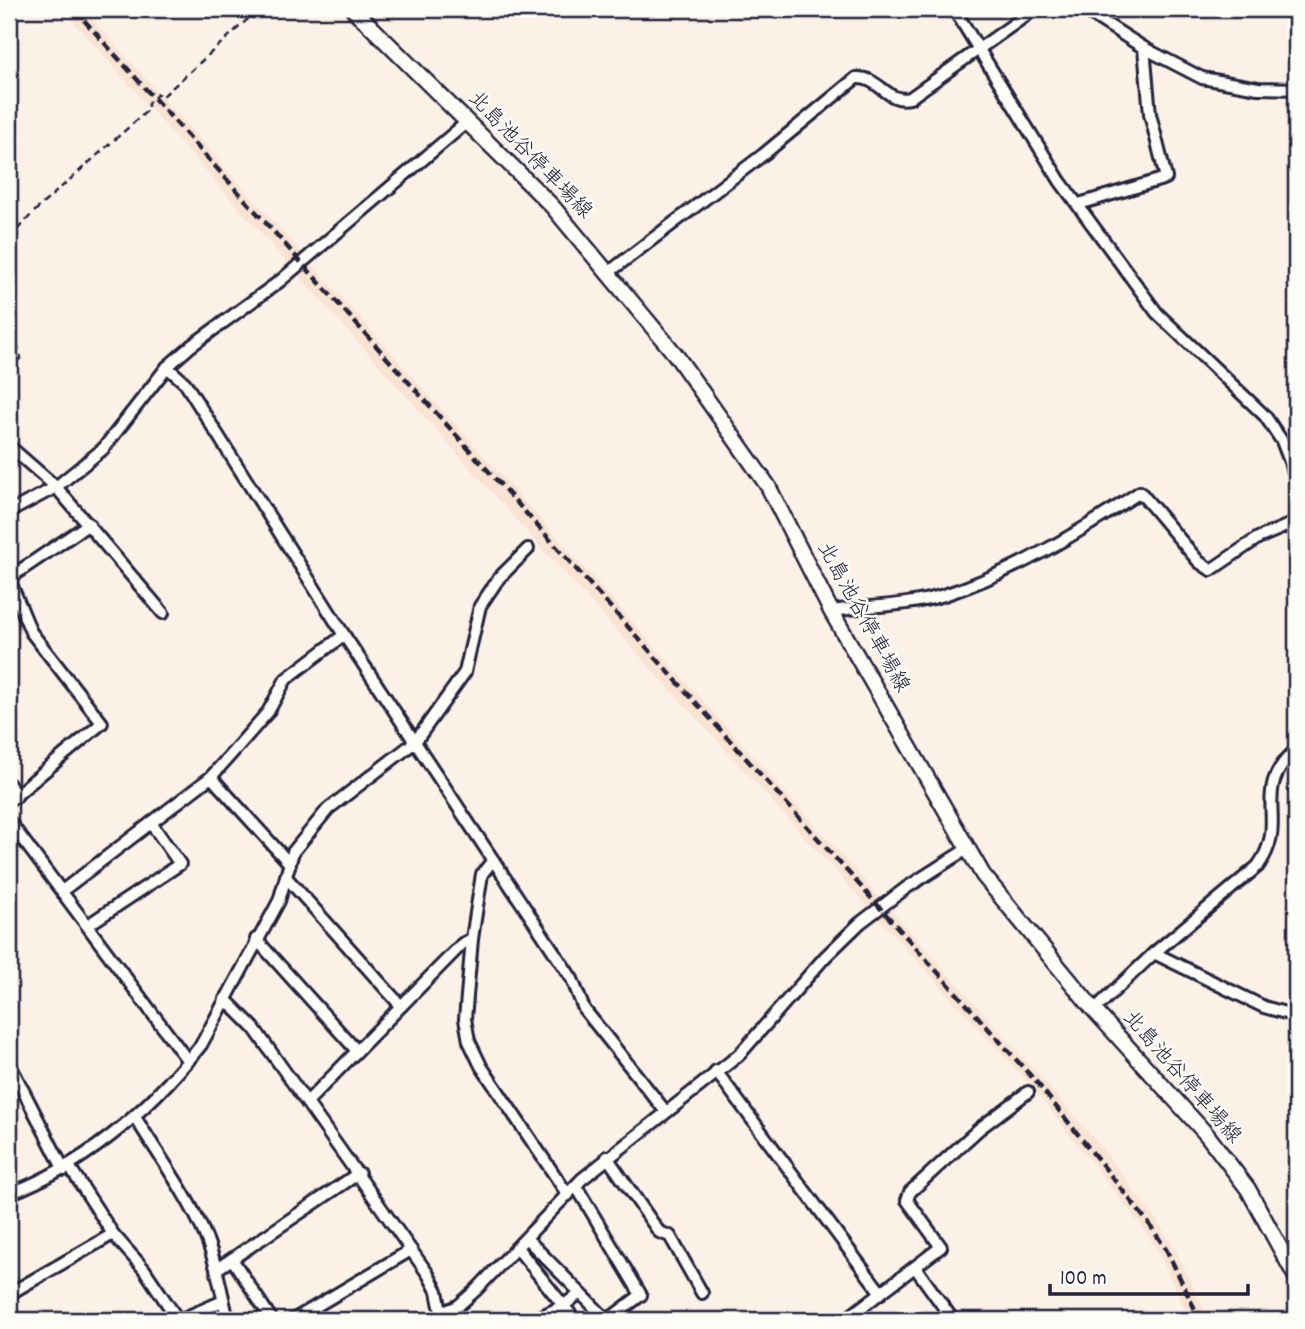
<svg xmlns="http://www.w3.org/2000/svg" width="1305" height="1329" font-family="Dekko,'Klee One',sans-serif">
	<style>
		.built { fill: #f9e3d3 }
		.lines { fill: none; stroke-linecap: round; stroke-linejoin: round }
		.street-casing { stroke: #22223b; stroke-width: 16 }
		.secondary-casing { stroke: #22223b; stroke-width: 19 }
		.path { stroke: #22223b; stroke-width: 2.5; stroke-dasharray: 7 5; stroke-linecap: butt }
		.street { stroke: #fdfcf7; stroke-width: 10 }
		.secondary { stroke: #fdfcf7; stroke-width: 14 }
		.rail { stroke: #22223b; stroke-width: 4.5; stroke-dasharray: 10 5; stroke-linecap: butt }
		.labels { text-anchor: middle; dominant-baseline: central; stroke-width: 5; stroke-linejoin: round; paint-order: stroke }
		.street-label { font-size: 21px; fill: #22223b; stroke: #fdfcf7 }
	</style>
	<rect width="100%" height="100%" fill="#fbf1e7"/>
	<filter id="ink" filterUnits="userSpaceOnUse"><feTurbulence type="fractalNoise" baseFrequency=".0143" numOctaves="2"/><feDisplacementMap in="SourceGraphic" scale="14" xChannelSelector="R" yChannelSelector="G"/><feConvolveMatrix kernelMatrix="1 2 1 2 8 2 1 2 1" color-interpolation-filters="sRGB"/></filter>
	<g filter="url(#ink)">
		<polygon class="built" points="62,9 83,9 1043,1080 1104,1151 1156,1220 1174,1247 1209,1320 1190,1320 1160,1255 1144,1229 1033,1088 536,542"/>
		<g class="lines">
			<g class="street-casing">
				<g id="street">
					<polyline points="954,9 1060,181 1157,313 1265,416 1282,441 1296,477"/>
					<polyline points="1083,9 1144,48"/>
					<polyline points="1079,204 1166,178 1150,114 1144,48 1202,78 1258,88 1296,89"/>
					<path d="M608,273L764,154L856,78C879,76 887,104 910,98L1035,9"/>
					<polyline points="167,367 185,383 344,635 572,979 584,1009 666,1112"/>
					<polyline points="9,446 56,487 163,613"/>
					<polyline points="9,512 56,487 103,449 167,367 191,346 280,281 467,122"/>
					<polyline points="9,578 89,524"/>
					<polyline points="9,579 31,632 102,723 9,801"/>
					<path d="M831,611C868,606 909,606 944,595C1015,572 1078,533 1140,492L1199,562L1211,570L1258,538L1296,522"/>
					<polyline points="211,777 268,712 286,679 344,635"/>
					<polyline points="9,784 16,797"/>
					<polyline points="9,821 188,1061"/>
					<polyline points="493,860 482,874 472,939 465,1019 469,1041 481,1066 568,1195"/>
					<polyline points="286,877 401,1006"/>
					<polyline points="62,891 211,777 290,864"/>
					<polyline points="88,925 180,864 151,823"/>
					<polyline points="256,939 357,1051"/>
					<polyline points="1154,953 1264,1007 1296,1016"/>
					<polyline points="225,999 254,1028 428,1274 437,1291 442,1317"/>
					<path d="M1094,1010L1154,953L1258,866C1291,820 1248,792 1296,750"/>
					<polyline points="9,1063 64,1170"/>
					<polyline points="716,1071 881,1293"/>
					<polyline points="308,1101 462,944 472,939"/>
					<path d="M135,1117C159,1156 187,1194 205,1235C217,1263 221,1292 228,1320"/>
					<polyline points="607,1157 659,1232 670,1236 702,1293"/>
					<polyline points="69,1166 113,1234 144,1269 178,1320"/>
					<polyline points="576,1186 641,1295 608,1320"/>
					<path d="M9,1194C87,1164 150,1109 201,1045L279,901L293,852L328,809L415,742L465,672L480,606L499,578L528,549"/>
					<polyline points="527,1239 607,1320"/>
					<polyline points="518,1249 575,1320"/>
					<polyline points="232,1259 272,1320"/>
					<polyline points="915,1267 953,1320"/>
					<polyline points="217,1269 359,1173"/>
					<polyline points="9,1294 113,1234"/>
					<polyline points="441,1313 458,1306 476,1290 582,1179 739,1055 825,957 860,923 906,888 967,849"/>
					<polyline points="179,1320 223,1301"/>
					<polyline points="293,1320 411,1250"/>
					<polyline points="533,1320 563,1306 580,1293"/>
					<polyline points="845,1320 941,1247 907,1200 910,1192 979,1129 1028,1092"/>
				</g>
			</g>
			<g class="secondary-casing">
				<polyline id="secondary" points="353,9 552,206 675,354 768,486 831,611 983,875 1094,1010 1207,1135 1248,1189 1296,1277"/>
			</g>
			<g class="path">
				<polyline points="9,238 39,207 148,110 148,103 158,94 162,97 259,9"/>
				<polyline points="9,334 18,346 21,358 9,367"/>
			</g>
			<use href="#street" class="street"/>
			<use href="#secondary" class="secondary"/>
			<polyline class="rail" points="74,9 1038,1084 1150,1225 1167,1251 1200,1320"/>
		</g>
	</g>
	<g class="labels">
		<g class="street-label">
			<text transform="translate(529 156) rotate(46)">北島池谷停車場線</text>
			<text transform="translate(862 618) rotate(61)">北島池谷停車場線</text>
			<text transform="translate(1181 1078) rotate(49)">北島池谷停車場線</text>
		</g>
	</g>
	<rect width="1305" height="1329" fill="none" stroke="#fdfcf7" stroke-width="35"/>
	<rect x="18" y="18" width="1270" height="1294" fill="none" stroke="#22223b" stroke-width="2.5" filter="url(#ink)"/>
	<path d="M1050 1284v10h198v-10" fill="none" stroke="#22223b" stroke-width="3.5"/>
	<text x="1060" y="1284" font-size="21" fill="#22223b" stroke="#fdfcf7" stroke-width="5" paint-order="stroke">100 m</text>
</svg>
